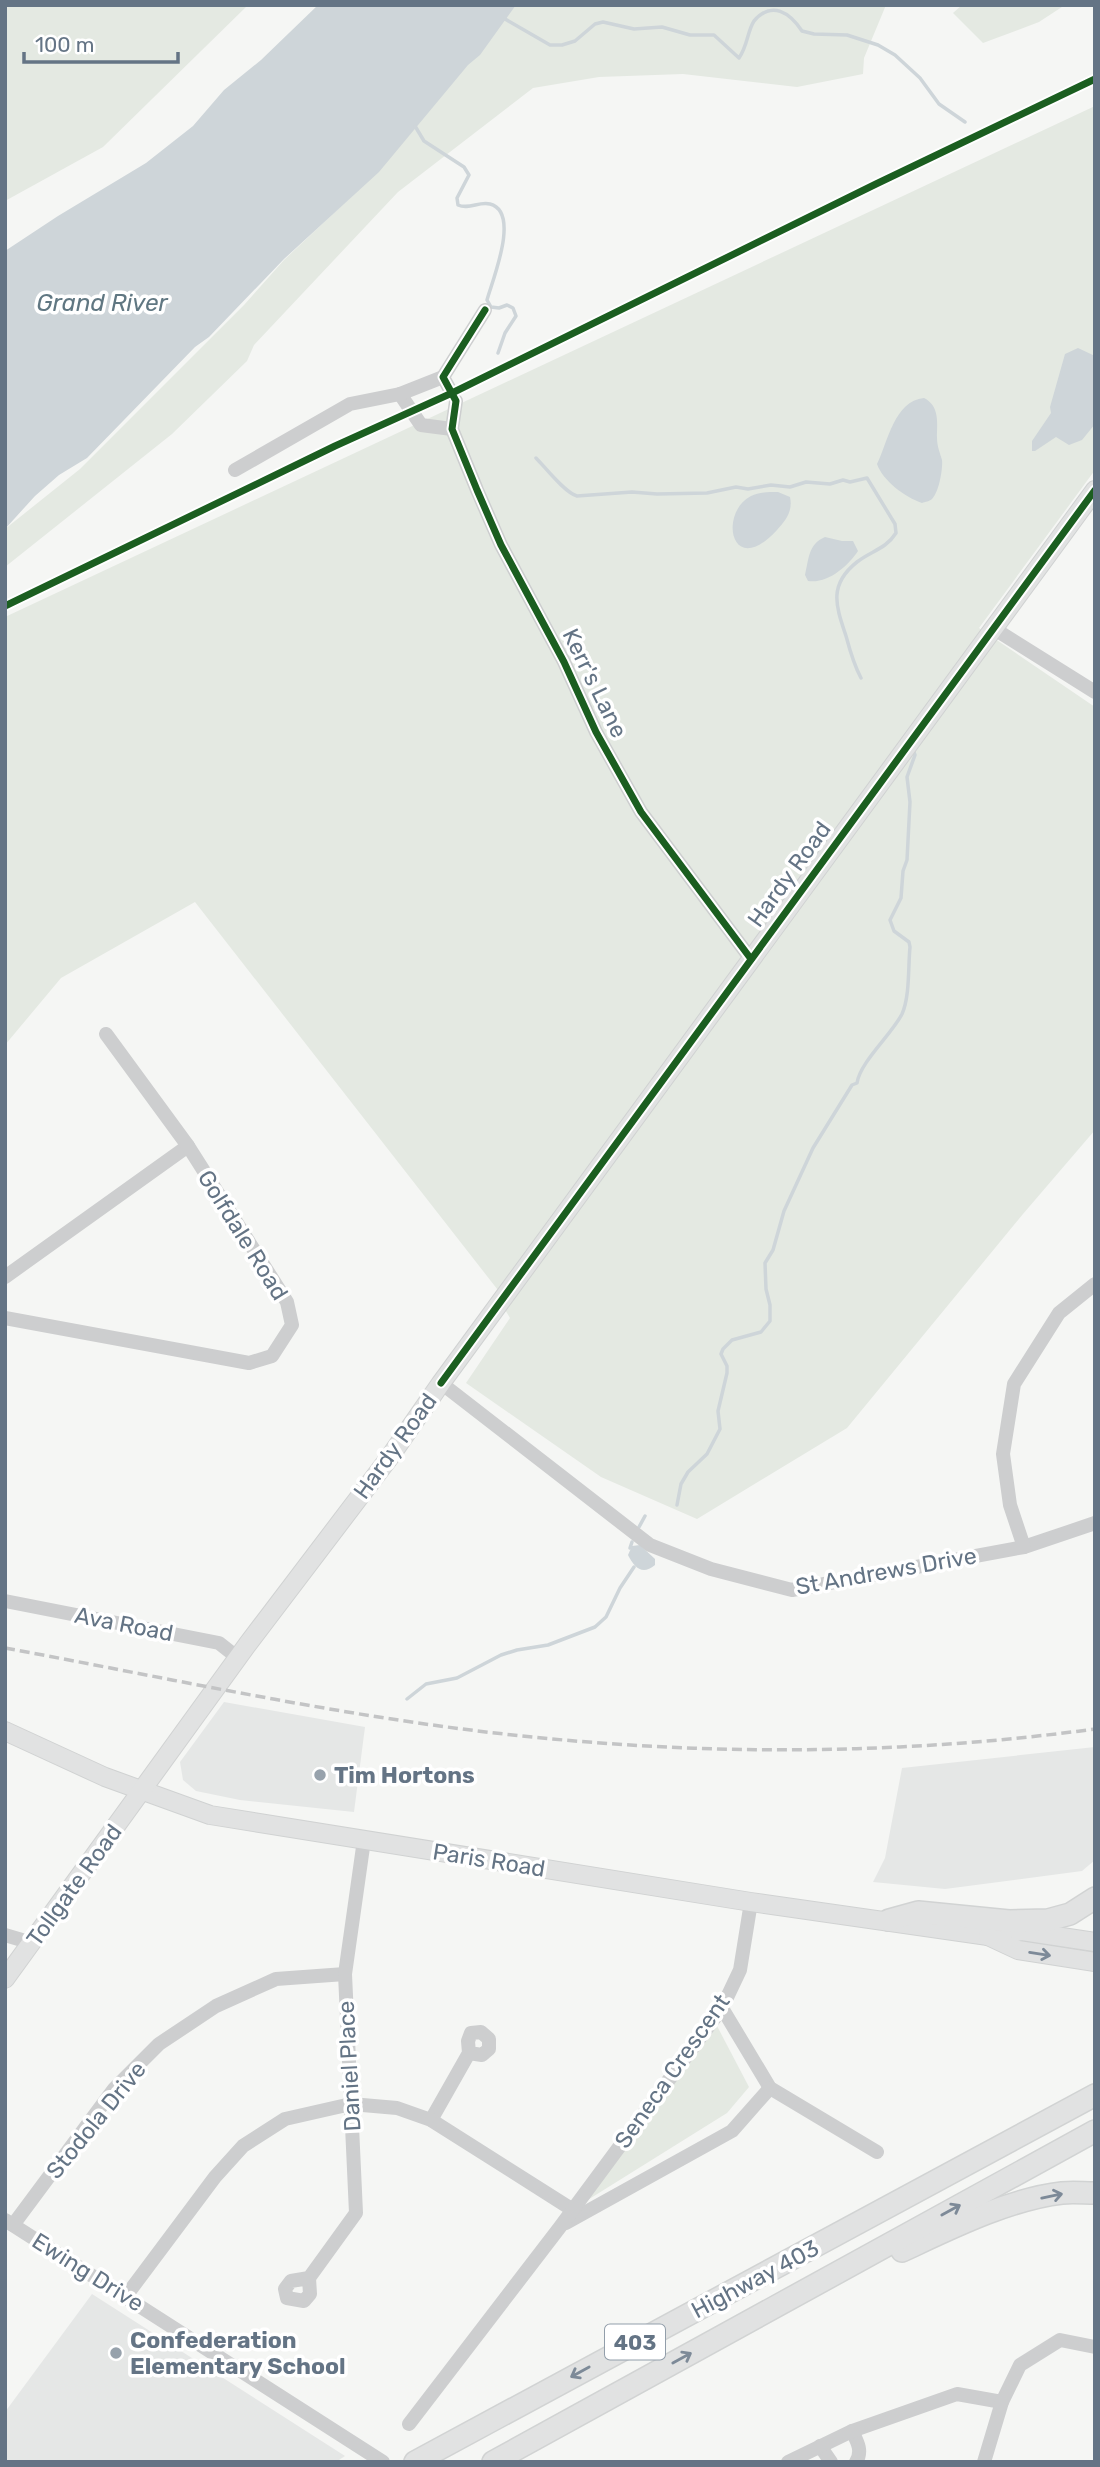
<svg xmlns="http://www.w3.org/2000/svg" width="1100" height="2467" font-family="Rubik,sans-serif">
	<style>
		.built { fill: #e5e7e6 }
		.green { fill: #e4e9e2 }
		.water { fill: #ced5d9 }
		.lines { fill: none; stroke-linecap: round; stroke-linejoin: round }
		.stream { stroke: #ced5d9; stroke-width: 3.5 }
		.major-casing { stroke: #d0d2d2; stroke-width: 20 }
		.highway-casing { stroke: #d1d3d3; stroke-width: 24 }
		.minor { stroke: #cdcecf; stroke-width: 14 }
		.major { stroke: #e1e2e2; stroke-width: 18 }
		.highway { stroke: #e1e2e2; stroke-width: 21 }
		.rail { stroke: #c3c4c5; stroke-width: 3.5; stroke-dasharray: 10 5; stroke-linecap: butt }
		.cycleway-casing { stroke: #fff; stroke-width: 11 }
		.cycleway { stroke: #1b5e20; stroke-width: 7 }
		.oneway { stroke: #7d8a98 }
		.poi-dot { fill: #97a2ac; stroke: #fff; stroke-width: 2.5 }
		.labels { text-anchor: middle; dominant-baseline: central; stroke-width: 7; stroke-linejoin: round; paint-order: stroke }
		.shield { fill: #fff; stroke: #929eaa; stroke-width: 2 }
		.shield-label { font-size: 21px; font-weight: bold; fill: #647485 }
		.street-label { font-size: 23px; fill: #647485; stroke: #fff }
		.poi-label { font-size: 23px; font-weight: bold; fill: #647485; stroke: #fff; text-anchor: start }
		.water-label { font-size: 24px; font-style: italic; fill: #607782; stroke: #fff }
	</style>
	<rect width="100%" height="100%" fill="#f5f6f4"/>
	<g class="built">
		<polygon points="224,1702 365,1727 354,1812 240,1800 196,1791 183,1780 180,1762"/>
		<polygon points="1095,1747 1095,1860 1082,1871 945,1889 873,1882 885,1858 902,1768"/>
		<polygon points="92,2294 345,2456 336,2462 5,2462 5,2412"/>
	</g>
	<g class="green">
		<polygon points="5,5 248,5 103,147 5,201"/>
		<polygon points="516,5 886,5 864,58 863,74 797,87 683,74 599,77 533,88 398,192 254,345 247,361 172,434 5,567 5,529 80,469 244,305 284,260 353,195"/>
		<polygon points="962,5 1065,5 1039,22 983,43 953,13"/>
		<polygon points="1095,106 1095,470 979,628 1095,707 1095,1130 1023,1214 847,1428 697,1519 601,1477 466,1383 510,1318 498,1298 501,1294 195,902 61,978 5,1045 5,617"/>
		<polygon points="717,2026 749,2087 727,2113 586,2201"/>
	</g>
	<g class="water">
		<polygon points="318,5 516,5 480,55 468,65 379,172 284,259 209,337 195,347 87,458 59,475 35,496 5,529 5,251 58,216 146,163 193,126 224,90 261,60"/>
		<polygon points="1078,348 1095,356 1095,424 1082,440 1069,445 1056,437 1035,451 1032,451 1032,441 1051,413 1050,407 1065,354"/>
		<path d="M924,398C940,406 937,423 937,438C937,446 940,453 942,460C943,469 939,492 932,499C930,501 925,502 922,503C905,497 883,481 877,464C888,442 894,401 924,398Z"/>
		<path d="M778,492L790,497C793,511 786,520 777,530C731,580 718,513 751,496C759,492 770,492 778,492Z"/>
		<path d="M825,537L842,541H853L858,551C848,566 828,584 808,581L805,575C809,559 808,544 825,537Z"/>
		<path d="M640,1545L655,1559V1565C642,1576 634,1567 628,1555L632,1546Z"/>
	</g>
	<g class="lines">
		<g class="stream">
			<path d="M505,19L550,45H562L575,41L595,24L603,22L634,29L662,27L690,35H714L739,58C748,45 747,32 754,21C772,0 790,13 802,31L814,34L847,35L878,45L895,55L920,78L939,104L965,122"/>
			<path d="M415,126L424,141L464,167L469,175L457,198L458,205C469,210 479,201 490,204C521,212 492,281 487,300L491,307L499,308L507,305L513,308L516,316L505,333L498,353"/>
			<path d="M536,458C545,467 565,493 577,496L632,492L657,494L707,493L736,487L748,489L771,485L790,487L806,482L830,484L843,480L850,482L867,478L895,524L896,533C886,549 871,551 857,562C828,585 836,606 846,636C850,651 854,665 861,678"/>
			<path d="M677,1505L681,1484L688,1472L707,1454L720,1429L718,1411L727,1373V1366L721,1354L723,1349L732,1340L761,1332L770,1321V1305L766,1289L765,1263L773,1250L784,1211L813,1148L852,1085L857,1083C860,1062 892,1034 902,1014C910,996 908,967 910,947L909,942L894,931L890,920L901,898L903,871L907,860L910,802L907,777L915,755L913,750"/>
			<polyline points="639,1527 645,1516"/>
			<polyline points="630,1548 632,1542"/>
			<polyline points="407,1699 426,1684 457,1678 501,1655 517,1650 548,1645 595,1627 606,1617 620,1588 634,1567"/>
		</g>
		<g class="major-casing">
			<g id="major">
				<polyline points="5,1731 105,1777 210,1815 751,1902 988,1936 1022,1931 1095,1942"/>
				<polyline points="988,1936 1018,1950 1095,1962"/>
				<polyline points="5,1979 247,1645 389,1458 441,1383 1095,490"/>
			</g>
		</g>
		<g class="highway-casing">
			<g id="highway">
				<polyline points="889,1920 918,1912 1009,1921 1048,1920 1070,1914 1095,1898"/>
				<path d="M902,2251C949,2229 1009,2199 1062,2193C1072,2192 1084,2193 1095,2193"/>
				<polyline points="415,2462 1095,2095"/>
				<polyline points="493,2462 1095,2131"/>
			</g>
		</g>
		<g class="minor">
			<polyline points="449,388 443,377 485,310"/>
			<polyline points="400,394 421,425 452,429"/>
			<polyline points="456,401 452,429 477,490 501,545 564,662 596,732 641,812 751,959"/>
			<polyline points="235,470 350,404 400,394 443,377"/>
			<polyline points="993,628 1095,692"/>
			<polyline points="5,1277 188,1146"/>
			<polyline points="5,1318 249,1363 272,1356 292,1325 287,1302 188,1146 106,1034"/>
			<polyline points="441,1383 650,1545 711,1569 792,1590 1024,1547 1095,1523"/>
			<polyline points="1024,1547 1010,1505 1003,1454 1014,1384 1059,1313 1095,1284"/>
			<polyline points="5,1601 219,1643 238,1658"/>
			<polyline points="5,1935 32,1943"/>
			<polyline points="722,2008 770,2088 877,2152"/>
			<polyline points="431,2120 469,2053 468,2041 471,2033 481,2032 489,2039 489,2049 482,2055 469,2053"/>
			<polyline points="5,2220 383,2462"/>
			<polyline points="566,2223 732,2131 770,2088"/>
			<polyline points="13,2225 114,2089 159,2044 216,2006 276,1979 345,1974"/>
			<polyline points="309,2278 291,2281 285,2289 287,2298 304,2301 310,2294 309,2278 356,2213 345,1974 364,1840"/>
			<polyline points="126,2296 215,2177 243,2146 285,2119 351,2104 397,2108 431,2120 573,2210"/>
			<polyline points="409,2424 560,2227 722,2008 740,1970 751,1902"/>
			<path d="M852,2431C857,2441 863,2451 856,2462"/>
			<polyline points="820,2446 831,2462"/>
			<polyline points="788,2462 852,2431 957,2394 1002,2402"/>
			<polyline points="984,2462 1002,2402 1020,2365 1060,2340 1095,2347"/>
		</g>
		<use href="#major" class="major"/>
		<use href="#highway" class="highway"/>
		<path class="rail" d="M5,1648C168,1678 330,1714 495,1733C694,1756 896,1756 1095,1729"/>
		<g class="cycleway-casing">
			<g id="cycleway">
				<polyline points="485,310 443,377 456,401 452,429 477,490 501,545 564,662 596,732 641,812 751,959"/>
				<polyline points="5,606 335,446 452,393 876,184 1095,79"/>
				<polyline points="441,1383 1095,490"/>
			</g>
		</g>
		<use href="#cycleway" class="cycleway"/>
	</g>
	<defs><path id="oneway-shaft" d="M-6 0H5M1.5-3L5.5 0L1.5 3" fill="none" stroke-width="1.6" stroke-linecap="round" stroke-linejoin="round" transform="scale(1.75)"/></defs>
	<g class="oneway">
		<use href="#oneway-shaft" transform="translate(1040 1954) rotate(9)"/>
		<use href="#oneway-shaft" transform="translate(1052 2196) rotate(-12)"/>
		<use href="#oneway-shaft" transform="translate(951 2210) rotate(-29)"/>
		<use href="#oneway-shaft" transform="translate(682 2358) rotate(-29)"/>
		<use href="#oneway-shaft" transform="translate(580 2372) rotate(151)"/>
	</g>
	<g class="poi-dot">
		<circle cx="320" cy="1775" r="7"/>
		<circle cx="116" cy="2353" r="7"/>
	</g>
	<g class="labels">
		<rect class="shield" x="605" y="2324.5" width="60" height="35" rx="5"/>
		<g class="shield-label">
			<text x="635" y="2342">403</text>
		</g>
		<g class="street-label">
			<text transform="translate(595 683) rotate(64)">Kerr's Lane</text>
			<text transform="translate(789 874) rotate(-54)">Hardy Road</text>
			<text transform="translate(243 1235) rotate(58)">Golfdale Road</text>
			<text transform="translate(395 1446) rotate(-54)">Hardy Road</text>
			<text transform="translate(886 1571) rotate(-10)">St Andrews Drive</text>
			<text transform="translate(124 1624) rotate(11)">Ava Road</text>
			<text transform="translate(489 1860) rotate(9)">Paris Road</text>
			<text transform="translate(74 1885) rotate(-54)">Tollgate Road</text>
			<text transform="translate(349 2066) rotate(-93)">Daniel Place</text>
			<text transform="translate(672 2071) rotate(-55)">Seneca Crescent</text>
			<text transform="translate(96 2120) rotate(-51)">Stodola Drive</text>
			<text transform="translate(88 2272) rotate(32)">Ewing Drive</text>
			<text transform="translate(755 2279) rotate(-28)">Highway 403</text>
		</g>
		<g class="poi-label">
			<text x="334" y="1775">Tim Hortons</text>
			<text x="130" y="2340">Confederation<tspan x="130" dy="26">Elementary School</tspan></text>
		</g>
		<g class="water-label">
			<text x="102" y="303">Grand River</text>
		</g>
	</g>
	<rect width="1100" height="2467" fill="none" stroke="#647485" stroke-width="14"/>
	<path d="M24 52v10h154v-10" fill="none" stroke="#647485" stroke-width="3.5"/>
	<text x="35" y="52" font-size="21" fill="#647485" stroke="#ffffff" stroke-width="5" paint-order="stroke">100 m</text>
</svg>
